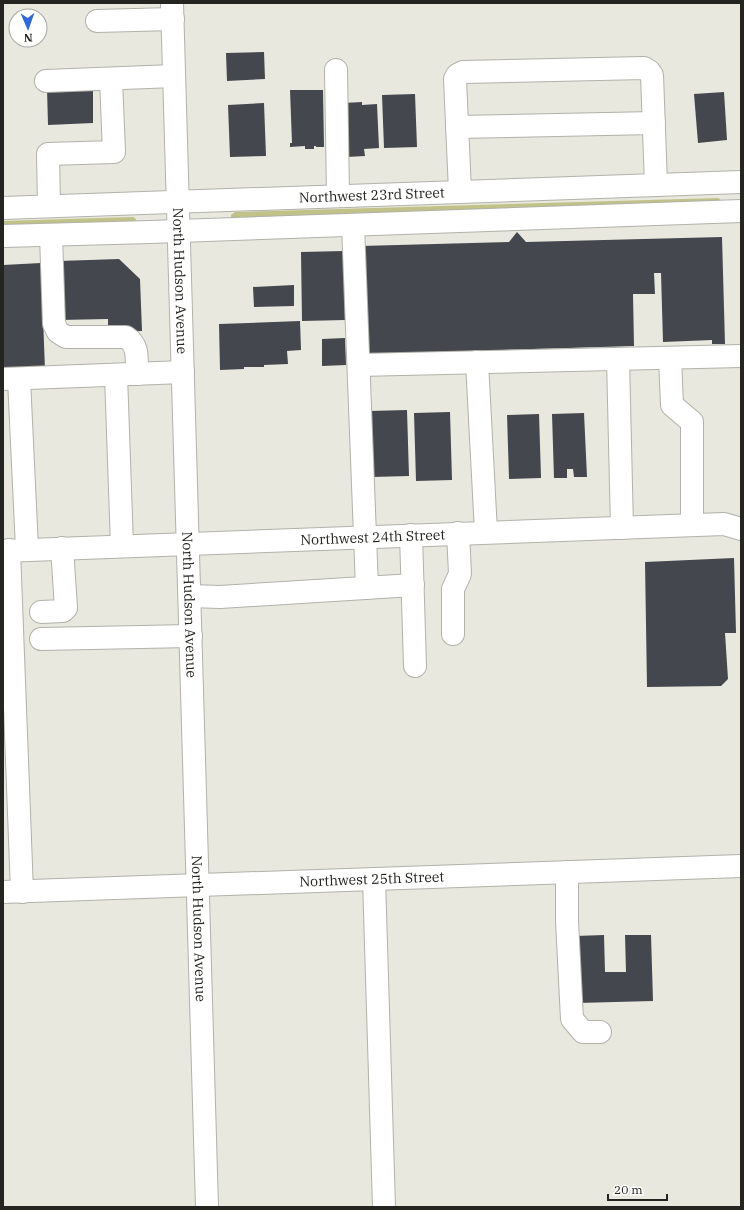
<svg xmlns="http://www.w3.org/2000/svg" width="744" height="1210" font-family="'IBM Plex Serif',serif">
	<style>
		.green { fill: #c1c287 }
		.building { fill: #44474e }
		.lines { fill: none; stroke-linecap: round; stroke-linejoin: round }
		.minor-casing { stroke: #b1b2a9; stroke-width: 24 }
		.major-casing { stroke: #b1b2a9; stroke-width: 24 }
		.minor { stroke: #fff; stroke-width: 22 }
		.major { stroke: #fff; stroke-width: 22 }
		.labels { text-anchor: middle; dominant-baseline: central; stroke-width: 4; stroke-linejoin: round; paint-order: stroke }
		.street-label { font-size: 14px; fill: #242421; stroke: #fffffe }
	</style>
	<rect width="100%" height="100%" fill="#e8e8df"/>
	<g class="green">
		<polygon points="718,198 720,199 720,201 233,219 231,217 231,215 235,212"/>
		<polygon points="133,217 136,219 135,222 3,227 3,221"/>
	</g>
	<g class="building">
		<polygon points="264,52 265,79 227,81 226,53"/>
		<polygon points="47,88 93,90 93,123 48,125"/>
		<polygon points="290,90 323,90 324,147 316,147 316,146 314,146 314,149 305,149 305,146 290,147 290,143 292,143"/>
		<polygon points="724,92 727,140 698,143 694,94"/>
		<polygon points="415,94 417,147 384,148 382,95"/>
		<polygon points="362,102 362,105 377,104 379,148 364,149 365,156 346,157 344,103"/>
		<polygon points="264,103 266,156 230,157 228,105"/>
		<polygon points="517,232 526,242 722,237 725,344 712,344 712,340 663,342 661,273 654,273 655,294 633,294 634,346 364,354 361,246 509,242"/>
		<polygon points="344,251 345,320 302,321 301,252"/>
		<polygon points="119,259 140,279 142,331 108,332 108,319 60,320 59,261"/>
		<polygon points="41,263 45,370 3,371 3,265"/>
		<polygon points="294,285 294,306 254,307 253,287"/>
		<polygon points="300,321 301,350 287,351 288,364 264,365 264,367 244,367 244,369 220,370 219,324"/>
		<polygon points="345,338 346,365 322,366 322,339"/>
		<polygon points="407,410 409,476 372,477 370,411"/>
		<polygon points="450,412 452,480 416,481 414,413"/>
		<polygon points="584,413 587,477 574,477 573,469 567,469 567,478 554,478 552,414"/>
		<polygon points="539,414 541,478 509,479 507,415"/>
		<polygon points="734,558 736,633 725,633 728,679 721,686 647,687 645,562"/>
		<polygon points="604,935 605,972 626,972 625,935 651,935 653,1001 577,1003 575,936"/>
	</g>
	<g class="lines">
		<g class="minor-casing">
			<g id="minor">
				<path id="s1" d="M172,3L207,1207"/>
				<polyline points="97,21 173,19"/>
				<polyline points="336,70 338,195"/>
				<polyline points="46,81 174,76"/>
				<polyline points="457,127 654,123"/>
				<polyline points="460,191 455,79 457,75 463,72 644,68 649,71 652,75 656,185"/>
				<polyline points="49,206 48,154 114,152 111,79"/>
				<polyline points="353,225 367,588"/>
				<path d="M51,235L54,324L58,332L66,337H126C140,346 136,360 137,374"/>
				<polyline points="670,358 672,405 692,422 692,525"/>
				<polyline points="618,359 622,528"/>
				<polyline points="477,362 486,532"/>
				<polyline points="359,365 741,356"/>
				<polyline points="116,375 122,546"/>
				<polyline points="3,379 183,372"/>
				<polyline points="19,379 27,549"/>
				<polyline points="411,535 415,666"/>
				<polyline points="9,550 22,892"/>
				<path id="s2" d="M3,551L724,524L741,529"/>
				<polyline points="190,596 220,597 413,585"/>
				<polyline points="41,612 63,611 66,608 62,548"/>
				<polyline points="453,634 453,589 460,574 458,533"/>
				<polyline points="41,639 191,636"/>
				<polyline points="567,872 567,921 572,1019 583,1032 600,1032"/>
				<polyline points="374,879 384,1207"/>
				<path id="s3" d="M3,892L741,866"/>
			</g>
		</g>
		<g class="major-casing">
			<g id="major">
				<path id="s4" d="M3,208L741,182"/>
				<polyline points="3,236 150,232 741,211"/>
			</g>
		</g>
		<use href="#minor" class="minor"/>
		<use href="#major" class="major"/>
	</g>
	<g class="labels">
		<g class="street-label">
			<text stroke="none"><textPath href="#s4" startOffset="369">Northwest 23rd Street</textPath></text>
			<text stroke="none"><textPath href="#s1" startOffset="278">North Hudson Avenue</textPath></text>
			<text stroke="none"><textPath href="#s2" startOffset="370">Northwest 24th Street</textPath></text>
			<text stroke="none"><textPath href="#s1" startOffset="602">North Hudson Avenue</textPath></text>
			<text stroke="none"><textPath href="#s3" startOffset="369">Northwest 25th Street</textPath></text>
			<text stroke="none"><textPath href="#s1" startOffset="926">North Hudson Avenue</textPath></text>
		</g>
	</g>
	<rect width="744" height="1210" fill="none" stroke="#242421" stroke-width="8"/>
	<g transform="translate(28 28) rotate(178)"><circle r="19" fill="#fffffe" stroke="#a7a7a6"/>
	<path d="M0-3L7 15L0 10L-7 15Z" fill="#3169d7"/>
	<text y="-6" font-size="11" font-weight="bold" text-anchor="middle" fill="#242421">N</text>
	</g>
	<path d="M608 1194v6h59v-6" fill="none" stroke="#242421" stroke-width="2"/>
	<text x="614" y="1194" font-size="12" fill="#242421" stroke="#fffffe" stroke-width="3" paint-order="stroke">20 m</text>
</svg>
